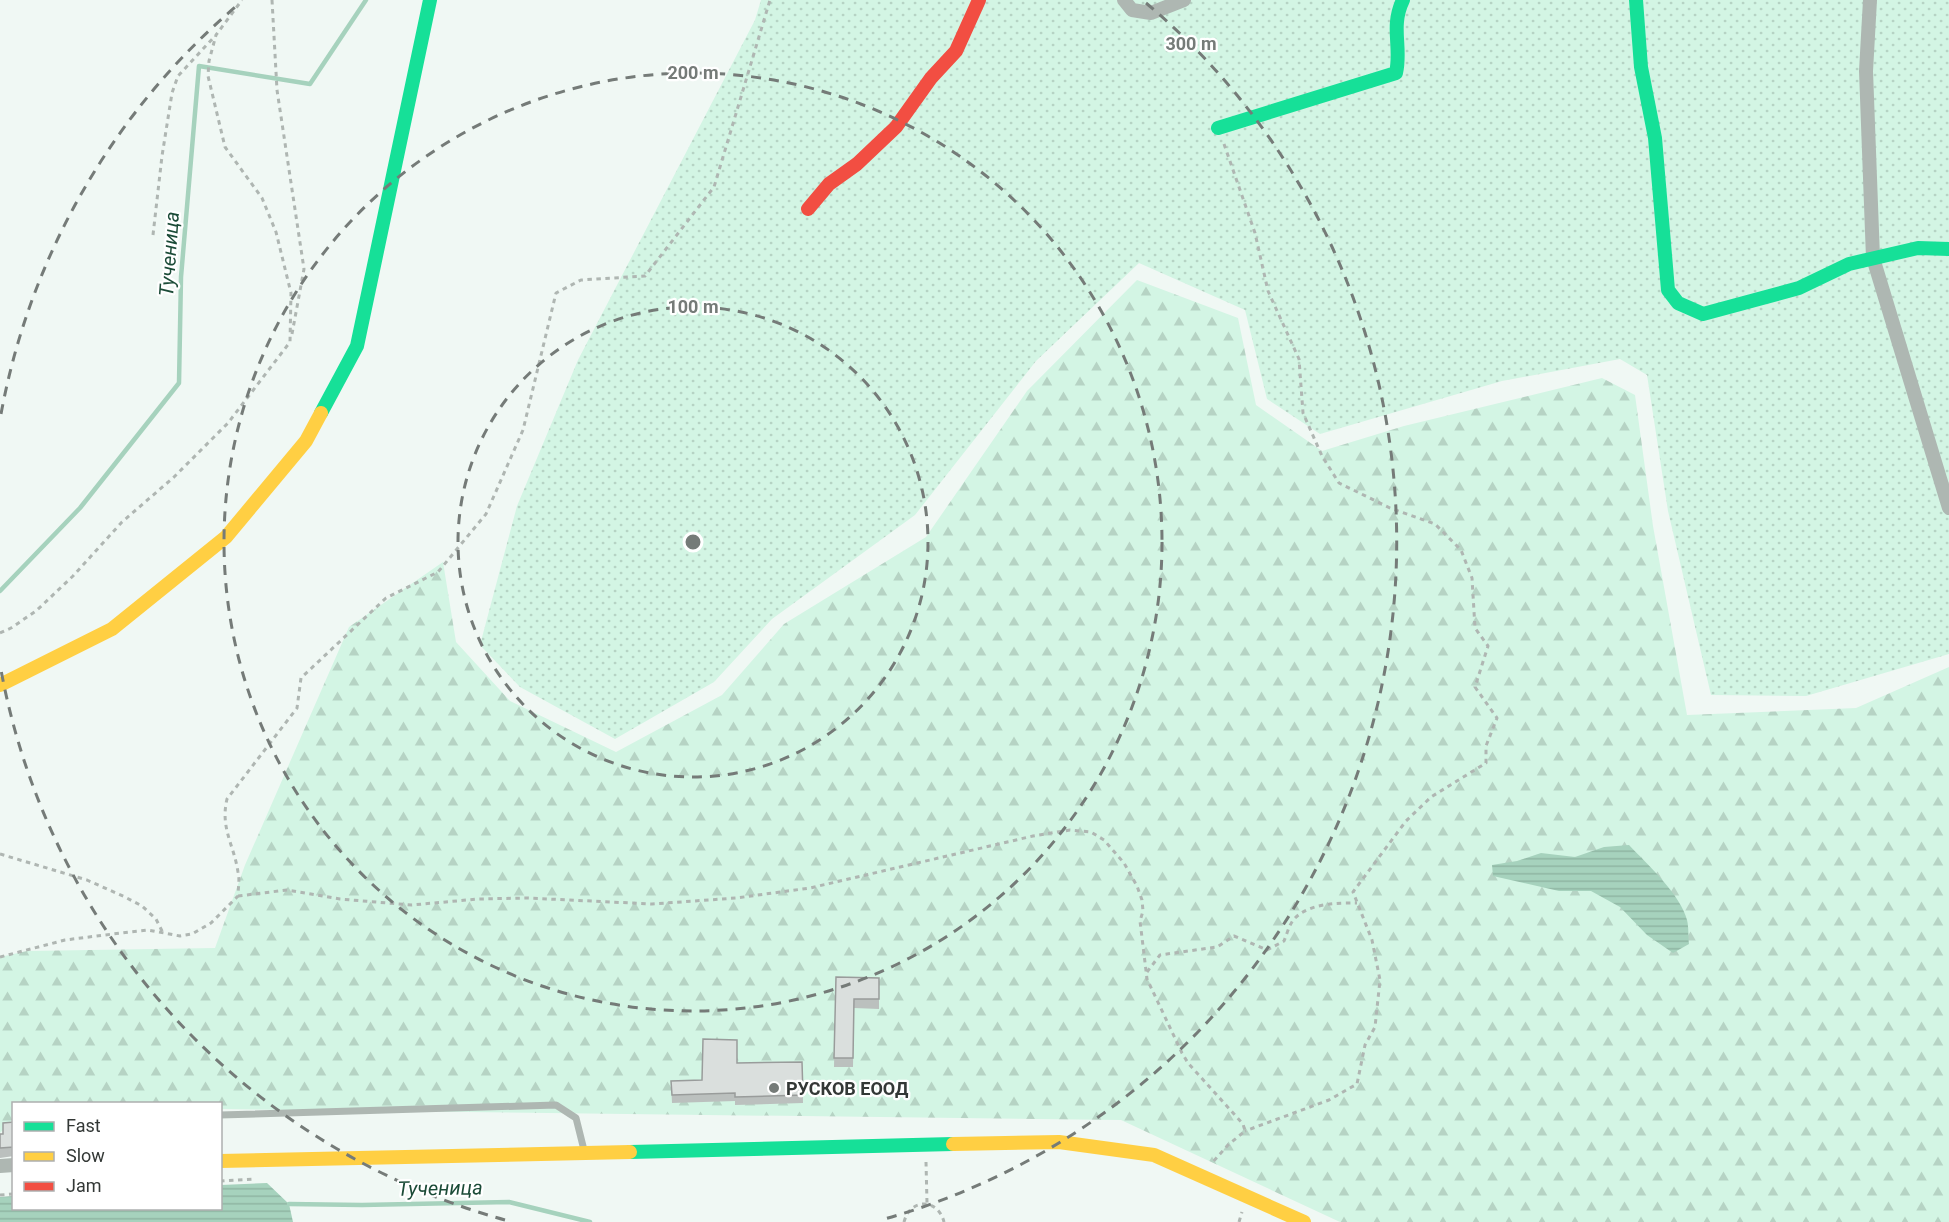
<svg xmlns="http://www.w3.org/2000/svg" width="1949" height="1222" font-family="Roboto,sans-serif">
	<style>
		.forest { fill: url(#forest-firs) }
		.park { fill: url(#park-dots) }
		.water { fill: url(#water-rules) }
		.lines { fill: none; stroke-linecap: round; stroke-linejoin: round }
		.stream { stroke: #a6d2bd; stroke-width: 4.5 }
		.path { stroke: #afb6b2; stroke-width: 3; stroke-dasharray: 4.5 4.5; stroke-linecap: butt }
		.lane { stroke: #aeb7b2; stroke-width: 7 }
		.street { stroke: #aeb7b2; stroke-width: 14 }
		.fast { stroke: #16e098; stroke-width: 14 }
		.slow { stroke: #ffcf43; stroke-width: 14 }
		.jam { stroke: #f24e42; stroke-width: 14 }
		.wall { fill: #bbc0be }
		.building { fill: #dadfdd; stroke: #999c9b; stroke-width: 1.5 }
		.ring { fill: none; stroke: #757b78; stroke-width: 3; stroke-dasharray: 10 8 }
		.poi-dot { fill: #757b78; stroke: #fff; stroke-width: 2 }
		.labels { text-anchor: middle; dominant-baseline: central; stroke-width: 4.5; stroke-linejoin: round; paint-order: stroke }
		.poi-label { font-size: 18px; font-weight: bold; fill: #333836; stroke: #fff; text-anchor: start }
		.water-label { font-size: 20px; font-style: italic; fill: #1b4b37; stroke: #fff }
		.centre { fill: #757b78; stroke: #fff; stroke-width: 3 }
		.ring-label { font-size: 18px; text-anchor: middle; font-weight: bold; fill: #757b78; stroke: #fff; stroke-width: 4.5; stroke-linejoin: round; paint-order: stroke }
	</style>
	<defs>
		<pattern id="forest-firs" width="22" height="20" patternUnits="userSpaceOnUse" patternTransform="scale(1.5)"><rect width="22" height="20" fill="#d3f5e4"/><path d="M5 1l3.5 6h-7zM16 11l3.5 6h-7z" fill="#b6d3c4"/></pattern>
		<pattern id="park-dots" width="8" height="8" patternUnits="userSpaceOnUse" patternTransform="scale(1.5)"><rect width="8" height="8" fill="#d3f5e4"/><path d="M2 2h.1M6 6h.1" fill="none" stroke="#b6d3c4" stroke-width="1.8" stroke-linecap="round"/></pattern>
		<pattern id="water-rules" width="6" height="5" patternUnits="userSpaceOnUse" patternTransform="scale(1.5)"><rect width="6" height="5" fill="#a6d2bd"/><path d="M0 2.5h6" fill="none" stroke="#8fb5a3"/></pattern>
	</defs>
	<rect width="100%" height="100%" fill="#f0f8f4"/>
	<polygon class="forest" points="1137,280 1238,318 1256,405 1322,451 1404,426 1602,378 1635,395 1653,526 1687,715 1856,708 1949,667 1949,1222 1340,1222 1121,1120 221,1109 220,1104 14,1104 13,1119 0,1133 0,957 27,951 215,948 245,865 349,627 443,562 456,642 510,701 616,752 722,695 784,624 926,537 1027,391"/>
	<polygon class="park" points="761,0 1949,0 1949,654 1806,696 1711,695 1668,511 1647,375 1620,359 1502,381 1320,434 1267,399 1245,310 1139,263 1036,361 915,515 772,619 714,682 615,739 520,687 480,645 517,506 578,360 755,20"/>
	<g class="water">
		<path d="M1629,845C1647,864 1681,895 1687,920C1689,928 1688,937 1689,944L1673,953L1647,935L1620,907L1591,891H1559L1493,876L1492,865L1517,861L1541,853L1575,857L1604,847Z"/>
		<polygon points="267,1183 289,1204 293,1222 0,1222 0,1197 13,1196 14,1208 220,1208 221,1185"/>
	</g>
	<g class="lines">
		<g class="stream">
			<polyline points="0,591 80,508 179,383 181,277 199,66 310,84 366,0"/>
			<polyline points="289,1204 362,1205 509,1202 590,1222"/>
		</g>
		<g class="path">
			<polyline points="272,0 277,90 304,269 292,334"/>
			<polyline points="1224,144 1255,233 1268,291 1299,359 1303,413 1322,456 1339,483 1390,508 1435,524 1461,550 1472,578 1475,628 1488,646 1475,687 1497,718 1486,746 1486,763 1431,797 1406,821 1353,892 1372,940 1380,980 1375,1027 1365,1045 1357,1084 1329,1100 1245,1131"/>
			<polyline points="153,235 162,156 172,93 178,76 215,36"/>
			<polyline points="0,633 11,628 36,611 73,576 122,522 174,477 228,423 290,342 291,293 276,232 262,198 225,147 208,76 209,61 216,35 242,0"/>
			<polyline points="0,854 87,880 125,897 142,906 156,919 163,933"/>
			<polyline points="238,896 287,890 340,899 412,905 478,899 528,898 652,904 736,898 810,888 1033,836 1070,830 1091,832 1104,840 1124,863 1137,886 1142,900 1143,911 1140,921 1147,979 1182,1053 1188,1063 1243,1124 1245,1131 1228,1145 1212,1163"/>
			<path d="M0,957L65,940L129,932L148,930L180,936L192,934L211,923L238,896C238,888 240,880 238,872C234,845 220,828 227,799L297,708L301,678L386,598L438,572L486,514L523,430L556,293L581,280L645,276L714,187L770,0"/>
			<path d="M1147,972L1160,955L1217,947L1234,936L1267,950L1284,941C1287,934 1289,925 1294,919C1309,903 1337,903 1357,903"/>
			<polyline points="926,1162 927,1203"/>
			<polyline points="220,1181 255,1179"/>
			<polyline points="0,1195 14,1194"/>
			<path d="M904,1222C910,1198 938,1198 944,1222"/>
			<polyline points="1239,1222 1242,1212"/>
		</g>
		<polyline class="lane" points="220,1115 556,1105 576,1118 584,1150"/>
		<g class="street">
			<polyline points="1124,0 1132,10 1151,13 1184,0"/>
			<polyline points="1870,0 1866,71 1873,258 1949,508"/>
			<polyline points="0,1166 14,1165"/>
		</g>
		<g class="fast">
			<polyline points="1636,0 1641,67 1655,138 1668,290 1678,303 1703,314 1799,288 1849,264 1918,248 1949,249"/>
			<path d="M1218,128L1396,73C1402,47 1390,27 1403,0"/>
			<polyline points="321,413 357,346 430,0"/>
			<polyline points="630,1152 953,1144"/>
		</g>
		<g class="slow">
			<polyline points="0,685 112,629 226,537 306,441 321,413"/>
			<polyline points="953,1144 1059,1142 1154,1155 1304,1222"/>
			<polyline points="220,1161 630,1152"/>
		</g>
		<polyline class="jam" points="808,209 829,184 857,164 896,127 931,78 956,51 979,0"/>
	</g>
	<g class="wall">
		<polygon points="836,977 879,978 879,1009 854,1008 853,1067 834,1067"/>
		<polygon points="802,1062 803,1103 735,1105 735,1101 672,1103 671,1081 702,1080 737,1063"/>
		<polygon points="14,1122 14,1156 0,1158 0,1134 3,1134 3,1123"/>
	</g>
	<g class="building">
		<polygon points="836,977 879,978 879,999 854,999 853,1058 834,1058"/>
		<polygon points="703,1039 737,1040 737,1063 802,1062 803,1095 735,1097 735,1093 672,1095 671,1081 702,1080"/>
		<polygon points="14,1122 14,1147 0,1148 0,1134 3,1134 3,1123"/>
	</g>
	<g class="ring">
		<circle cx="693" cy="542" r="235"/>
		<circle cx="693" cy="542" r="469"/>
		<path d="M505 1220A704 704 0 0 1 1 670M1 414A704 704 0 0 1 240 3M1146 3A704 704 0 0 1 881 1220"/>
	</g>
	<circle class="poi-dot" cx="774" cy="1088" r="6"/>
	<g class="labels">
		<g class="poi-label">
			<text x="786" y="1088">РУСКОВ ЕООД</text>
		</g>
		<g class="water-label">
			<text transform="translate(169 254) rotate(-86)">Тученица</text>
			<text transform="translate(440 1188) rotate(-1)">Тученица</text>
		</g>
	</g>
	<circle cx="693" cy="542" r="9" class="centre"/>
	<g class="ring-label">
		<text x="1191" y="50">300 m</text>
		<text x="693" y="79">200 m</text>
		<text x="693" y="313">100 m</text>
	</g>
	<rect x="12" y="1102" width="210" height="108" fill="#ffffff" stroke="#adafaf" stroke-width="1.5"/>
	<rect x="24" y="1122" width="30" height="9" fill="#16e098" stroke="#adafaf" stroke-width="1.5"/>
	<text x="66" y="1132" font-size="18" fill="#333836">Fast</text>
	<rect x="24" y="1152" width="30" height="9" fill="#ffcf43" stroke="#adafaf" stroke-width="1.5"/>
	<text x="66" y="1162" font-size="18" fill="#333836">Slow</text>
	<rect x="24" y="1182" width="30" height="9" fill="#f24e42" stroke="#adafaf" stroke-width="1.5"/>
	<text x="66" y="1192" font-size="18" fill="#333836">Jam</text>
</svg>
